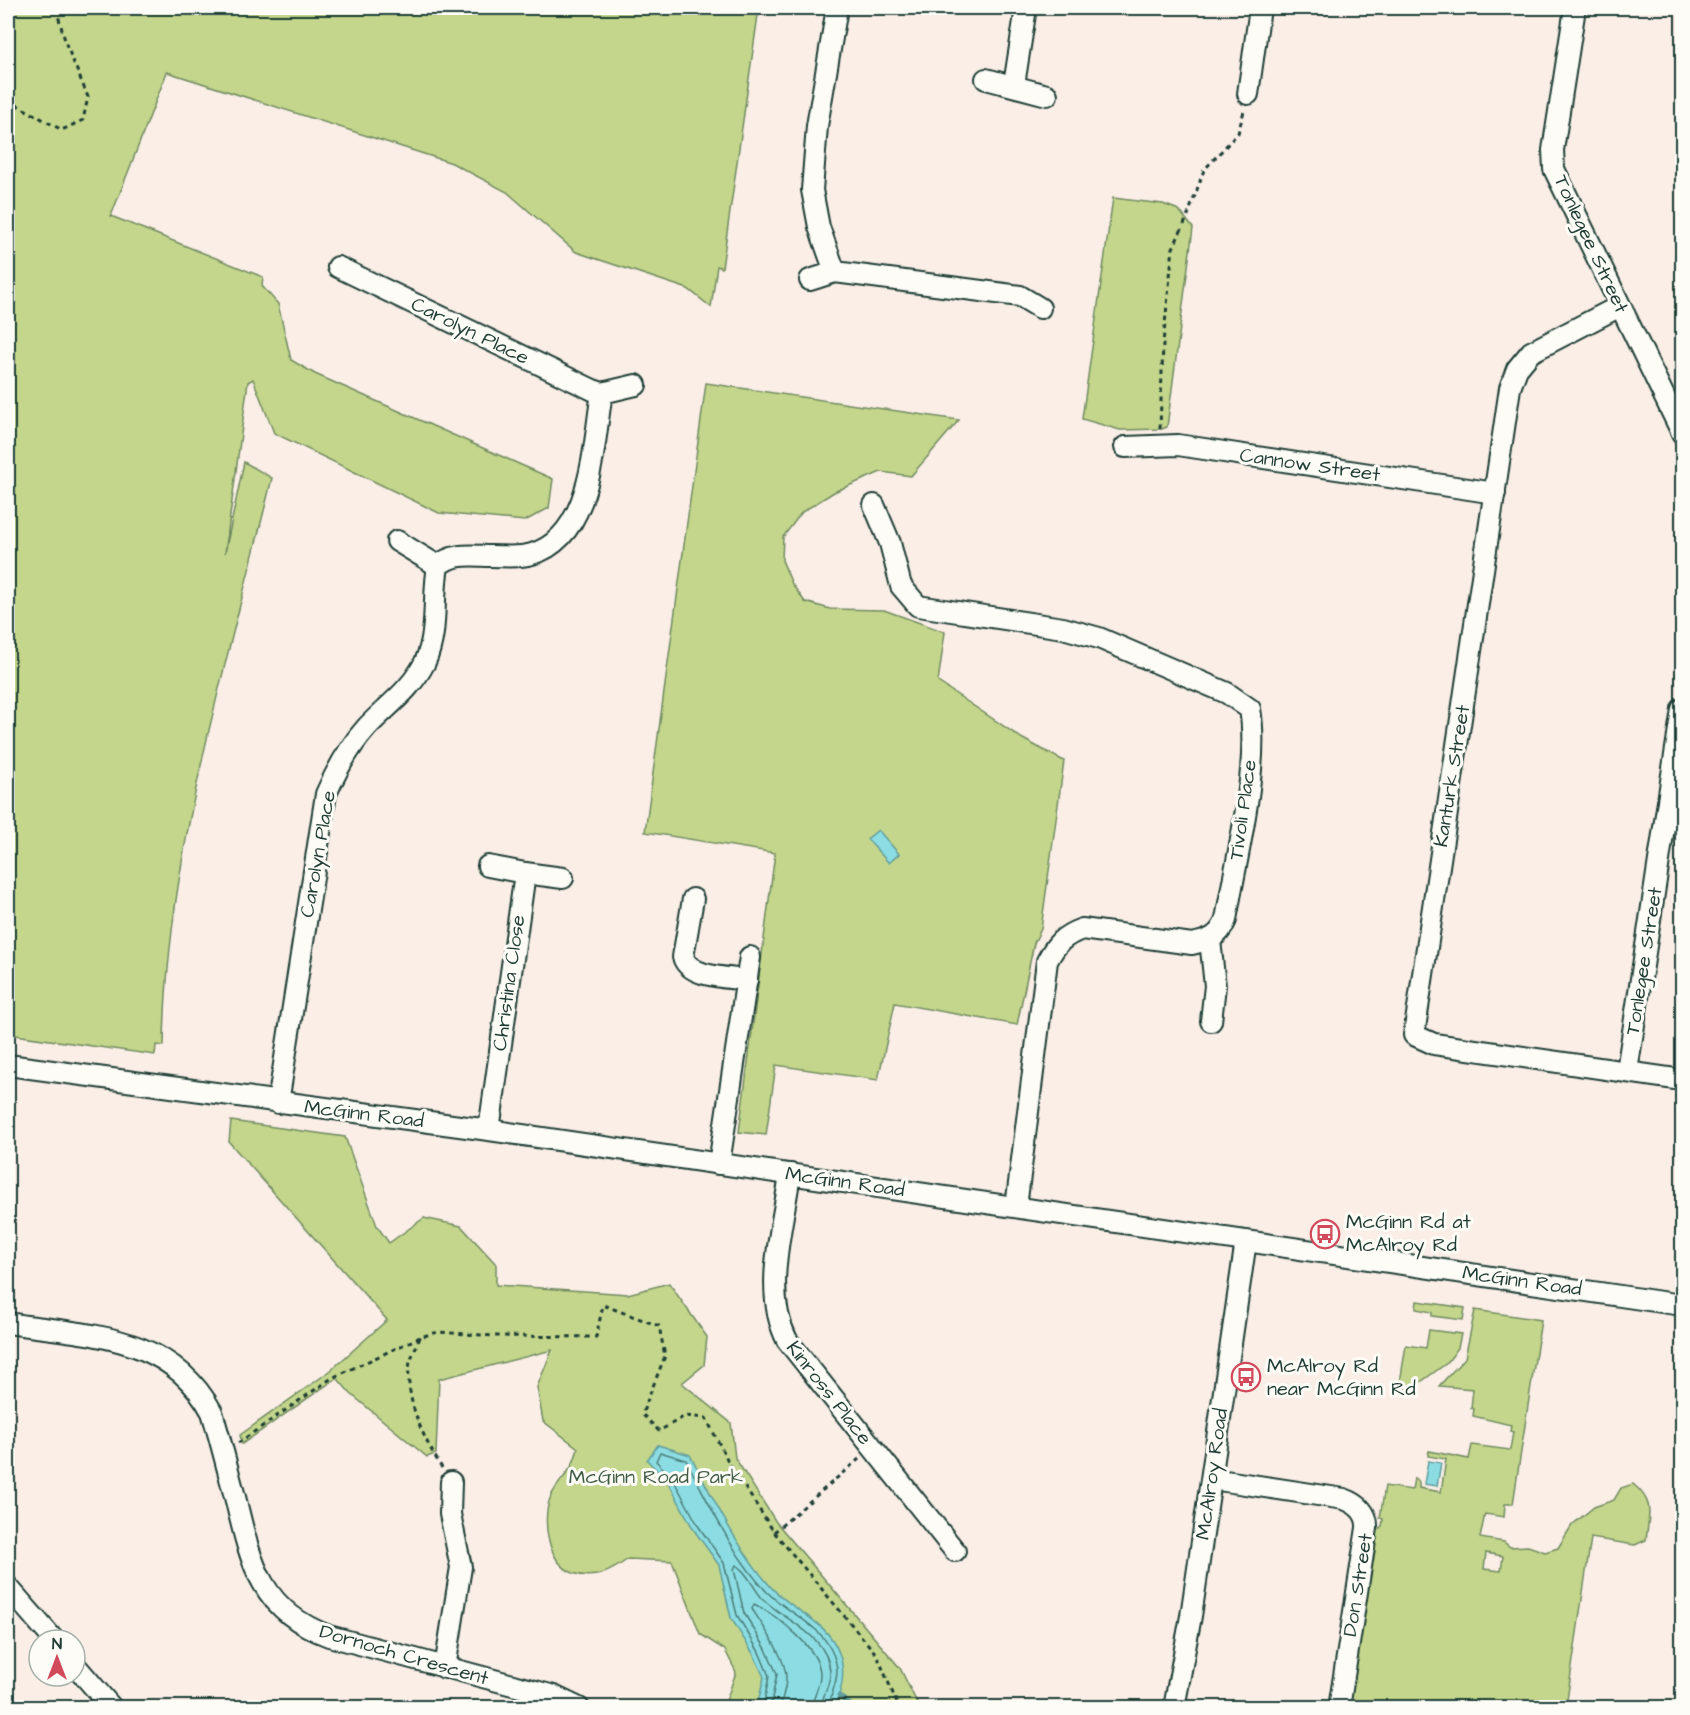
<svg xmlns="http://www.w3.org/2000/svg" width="1690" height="1715" font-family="'Architects Daughter',sans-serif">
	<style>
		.green { fill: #c3d68b; stroke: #718a60; stroke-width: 1.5; fill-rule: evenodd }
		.water { fill: #8cdde3; stroke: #609d9d; stroke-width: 1.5 }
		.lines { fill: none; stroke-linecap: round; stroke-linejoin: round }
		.shore { stroke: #4b7d7a; stroke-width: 1.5 }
		.stream { stroke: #609d9d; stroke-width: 5 }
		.minor-casing { stroke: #1f3d34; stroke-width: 24 }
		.path { stroke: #1f3d34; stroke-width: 3; stroke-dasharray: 4.5 4.5; stroke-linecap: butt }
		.minor { stroke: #fdfcf7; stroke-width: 20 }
		.labels { text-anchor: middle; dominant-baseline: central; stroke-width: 6; stroke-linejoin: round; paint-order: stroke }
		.street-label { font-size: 20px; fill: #1f3d34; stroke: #fdfcf7 }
		.poi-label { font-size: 20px; fill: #1f3d34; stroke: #fdfcf7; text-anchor: start }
		.park-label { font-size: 20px; fill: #405c45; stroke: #fdfcf7 }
	</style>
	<rect width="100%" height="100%" fill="#faeee7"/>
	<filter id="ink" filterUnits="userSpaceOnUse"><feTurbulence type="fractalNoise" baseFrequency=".0167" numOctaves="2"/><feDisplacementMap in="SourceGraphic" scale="12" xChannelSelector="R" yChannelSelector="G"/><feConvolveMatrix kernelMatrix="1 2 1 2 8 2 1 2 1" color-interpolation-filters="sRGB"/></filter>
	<g filter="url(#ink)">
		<g class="green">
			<path d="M8,8H759L722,268L717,266L711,307L688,289L576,252L507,192L452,163L167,72L111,216L263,277L262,286L278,304L291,360L315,374L553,479L549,508L525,521L439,513L274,433L253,379L248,382L225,553L244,462L272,478C228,662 166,856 164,1046L156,1045L155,1055L8,1034Z"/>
			<polygon points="1113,198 1163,204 1179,210 1193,228 1167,427 1162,429 1120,430 1082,419"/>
			<polygon points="706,383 959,420 911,476 881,472 834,492 802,512 783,537 782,560 792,584 805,602 830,609 884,610 945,632 938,682 1023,739 1064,761 1041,929 1034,943 1017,1025 895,1003 878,1080 776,1065 766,1135 739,1132 775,853 645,832"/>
			<path d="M231,1121L345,1137L377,1226L389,1243L424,1218L461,1226L496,1264V1285L628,1294L669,1283L707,1337L704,1365L682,1383L731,1423L735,1458L776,1522L900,1668L919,1707H724L736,1672L725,1650L700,1634L672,1561L628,1559C612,1571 594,1581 573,1573C547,1562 541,1519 551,1496C561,1476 572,1474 578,1448L543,1421L537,1387L552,1350L439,1379L436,1454L427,1457L351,1394L337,1378L242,1444L240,1435L330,1371L387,1320L229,1142Z"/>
			<polygon points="1417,1301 1465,1308 1463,1320 1432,1316 1432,1312 1416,1309"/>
			<path d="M1475,1310L1541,1320L1513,1504H1505L1504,1517L1485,1514L1480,1538L1504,1542L1510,1547L1528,1546L1545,1552L1558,1548L1572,1525L1594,1507L1614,1500L1621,1488L1633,1484C1655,1502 1649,1514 1646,1540L1635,1545L1591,1538L1566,1707L1348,1708L1377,1531L1382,1526L1383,1519L1380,1518L1385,1486L1412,1490L1414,1478L1419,1482V1488L1441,1492L1446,1459L1428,1456L1429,1451L1469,1459L1472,1445L1510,1450L1513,1432L1510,1431L1511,1425L1473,1416L1474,1409L1471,1408L1473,1389L1439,1386L1465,1358ZM1486,1553L1503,1556L1501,1571L1484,1569Z"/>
			<polygon points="1429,1330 1461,1334 1458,1348 1447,1363 1411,1389 1399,1389 1406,1345 1426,1348"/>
		</g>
		<g class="water">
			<polygon points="878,830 899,854 889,863 867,839"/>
			<path d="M658,1445L690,1455C715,1501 736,1547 771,1587C792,1611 828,1621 839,1653C846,1672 842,1689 835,1706L757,1707L764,1677L754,1655L731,1618L719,1565L694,1530L668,1482L647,1460Z"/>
			<polygon points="1428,1461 1441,1463 1437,1486 1424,1484"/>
		</g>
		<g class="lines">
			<g class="shore">
				<path d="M763,1708L769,1676L759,1652L737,1615L724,1563L699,1527L673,1479L656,1461L660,1452L686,1460C711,1506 731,1554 767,1592C789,1614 821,1624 833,1654C843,1676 831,1688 829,1708"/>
				<path d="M770,1708L777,1674L766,1649L744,1613L734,1569L736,1565C747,1571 753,1588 762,1598C784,1621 827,1634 830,1671C831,1685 822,1695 821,1708"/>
				<path d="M780,1708C782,1698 786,1688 786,1679C787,1659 763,1626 752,1609L754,1604C776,1615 821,1649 820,1675C820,1687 813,1696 812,1708"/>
			</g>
			<polyline class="stream" points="839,1696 854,1708"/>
			<g class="minor-casing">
				<g id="minor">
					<polyline points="1575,8 1553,150 1554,169 1682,433"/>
					<polyline points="986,79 1047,95"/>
					<polyline points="1014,85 1026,8"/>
					<polyline points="1248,94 1260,8"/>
					<polyline points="338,267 593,390 602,393 636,385"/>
					<polyline points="835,272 819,227 812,190 817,126 837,8"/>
					<polyline points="810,280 835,272 1020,296 1040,308"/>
					<polyline points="1620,306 1531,352 1517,369 1510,388 1414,1035 1434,1044 1682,1080"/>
					<polyline points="1125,447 1178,445 1495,493"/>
					<path d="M874,505L890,543L901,586L918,606L1063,628L1099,638L1227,693L1250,709C1260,767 1236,859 1226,920C1219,937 1210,940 1192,944L1082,929C1063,936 1056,944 1047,961L1016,1207"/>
					<polyline points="397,541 438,566"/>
					<polyline points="488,866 525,873 489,1130"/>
					<polyline points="525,873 563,878"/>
					<path d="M693,899L683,957C690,978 727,977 747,980"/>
					<polyline points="1210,940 1215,986 1211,1021"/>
					<polyline points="8,1065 489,1130 1682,1305"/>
					<polyline points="1627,1071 1682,709"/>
					<path d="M278,1103L326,794C337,769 349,747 367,727C388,705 411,690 425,662C439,631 432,598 438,566C453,552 472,556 491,556C505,556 519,558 532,554C593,536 593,444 602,393"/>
					<polyline points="719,1164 750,957"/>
					<path d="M790,1174C783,1226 762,1291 787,1340L955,1551"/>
					<path d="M8,1323C87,1336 169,1332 212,1412C221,1442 228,1471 236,1501C251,1564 262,1612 329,1636L554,1696L579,1708"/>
					<path d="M1212,1479L1344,1499C1358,1504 1368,1513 1367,1528L1339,1708"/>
					<polyline points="8,1587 54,1640"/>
					<polyline points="75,1665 112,1708"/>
					<polyline points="445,1668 461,1567 450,1514 451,1482"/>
					<polyline points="1174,1708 1191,1616 1246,1241"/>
				</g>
			</g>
			<g class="path">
				<polyline points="8,100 62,130 83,120 88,97 66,44 56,8"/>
				<polyline points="1160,429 1163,343 1173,248 1187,218 1204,170 1238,133 1244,111"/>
				<polyline points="238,1443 332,1378 420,1337"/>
				<path d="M442,1468C424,1439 406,1403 409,1368C410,1358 417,1346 420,1337L438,1332L494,1336L596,1337L603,1305L659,1326L665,1356L642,1414L659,1431L685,1416L706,1418L729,1463L774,1532L877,1655L899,1708"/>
				<polyline points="774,1532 859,1459"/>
			</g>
			<use href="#minor" class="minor"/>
		</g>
	</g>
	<defs>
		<g id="bus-ring" transform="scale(1.5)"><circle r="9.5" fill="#fdfcf7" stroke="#d1495b" stroke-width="1.5"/><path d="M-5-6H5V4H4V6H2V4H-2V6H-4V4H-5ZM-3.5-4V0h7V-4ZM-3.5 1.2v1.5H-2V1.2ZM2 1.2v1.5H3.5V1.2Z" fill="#d1495b"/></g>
	</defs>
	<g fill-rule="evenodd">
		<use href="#bus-ring" x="1325" y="1234"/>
		<use href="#bus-ring" x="1246" y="1377"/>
	</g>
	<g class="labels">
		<g class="street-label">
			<text transform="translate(1591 244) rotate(65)">Tonlegee Street</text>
			<text transform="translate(470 331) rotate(26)">Carolyn Place</text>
			<text transform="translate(1310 465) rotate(8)">Cannow Street</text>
			<text transform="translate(1452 776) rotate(-81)">Kanturk Street</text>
			<text transform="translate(1243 810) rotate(-82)">Tivoli Place</text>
			<text transform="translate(318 854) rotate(-80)">Carolyn Place</text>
			<text transform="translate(1644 961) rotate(-81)">Tonlegee Street</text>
			<text transform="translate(509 983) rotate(-82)">Christina Close</text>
			<text transform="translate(364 1114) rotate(7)">McGinn Road</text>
			<text transform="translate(845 1182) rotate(8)">McGinn Road</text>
			<text transform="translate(1522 1281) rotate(8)">McGinn Road</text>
			<text transform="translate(829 1393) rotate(52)">Kinross Place</text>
			<text transform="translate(1212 1474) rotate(-82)">McAlroy Road</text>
			<text transform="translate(1358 1585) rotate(-81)">Don Street</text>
			<text transform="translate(404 1655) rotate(16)">Dornoch Crescent</text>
		</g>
		<g class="poi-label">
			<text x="1346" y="1222">McGinn Rd at<tspan x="1346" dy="23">McAlroy Rd</tspan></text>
			<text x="1267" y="1366">McAlroy Rd<tspan x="1267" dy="23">near McGinn Rd</tspan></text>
		</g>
		<g class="park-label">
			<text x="656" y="1477">McGinn Road Park</text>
		</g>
	</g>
	<rect width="1690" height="1715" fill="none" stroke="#fdfcf7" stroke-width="30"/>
	<rect x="15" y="15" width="1660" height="1685" fill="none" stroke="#1f3d34" stroke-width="2" filter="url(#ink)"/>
	<g transform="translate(57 1658)"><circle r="28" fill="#fdfcf7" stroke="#a4b0a9" stroke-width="1.5"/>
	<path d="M0-4.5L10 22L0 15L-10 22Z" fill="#d1495b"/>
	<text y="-9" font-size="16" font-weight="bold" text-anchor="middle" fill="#1f3d34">N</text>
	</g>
</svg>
